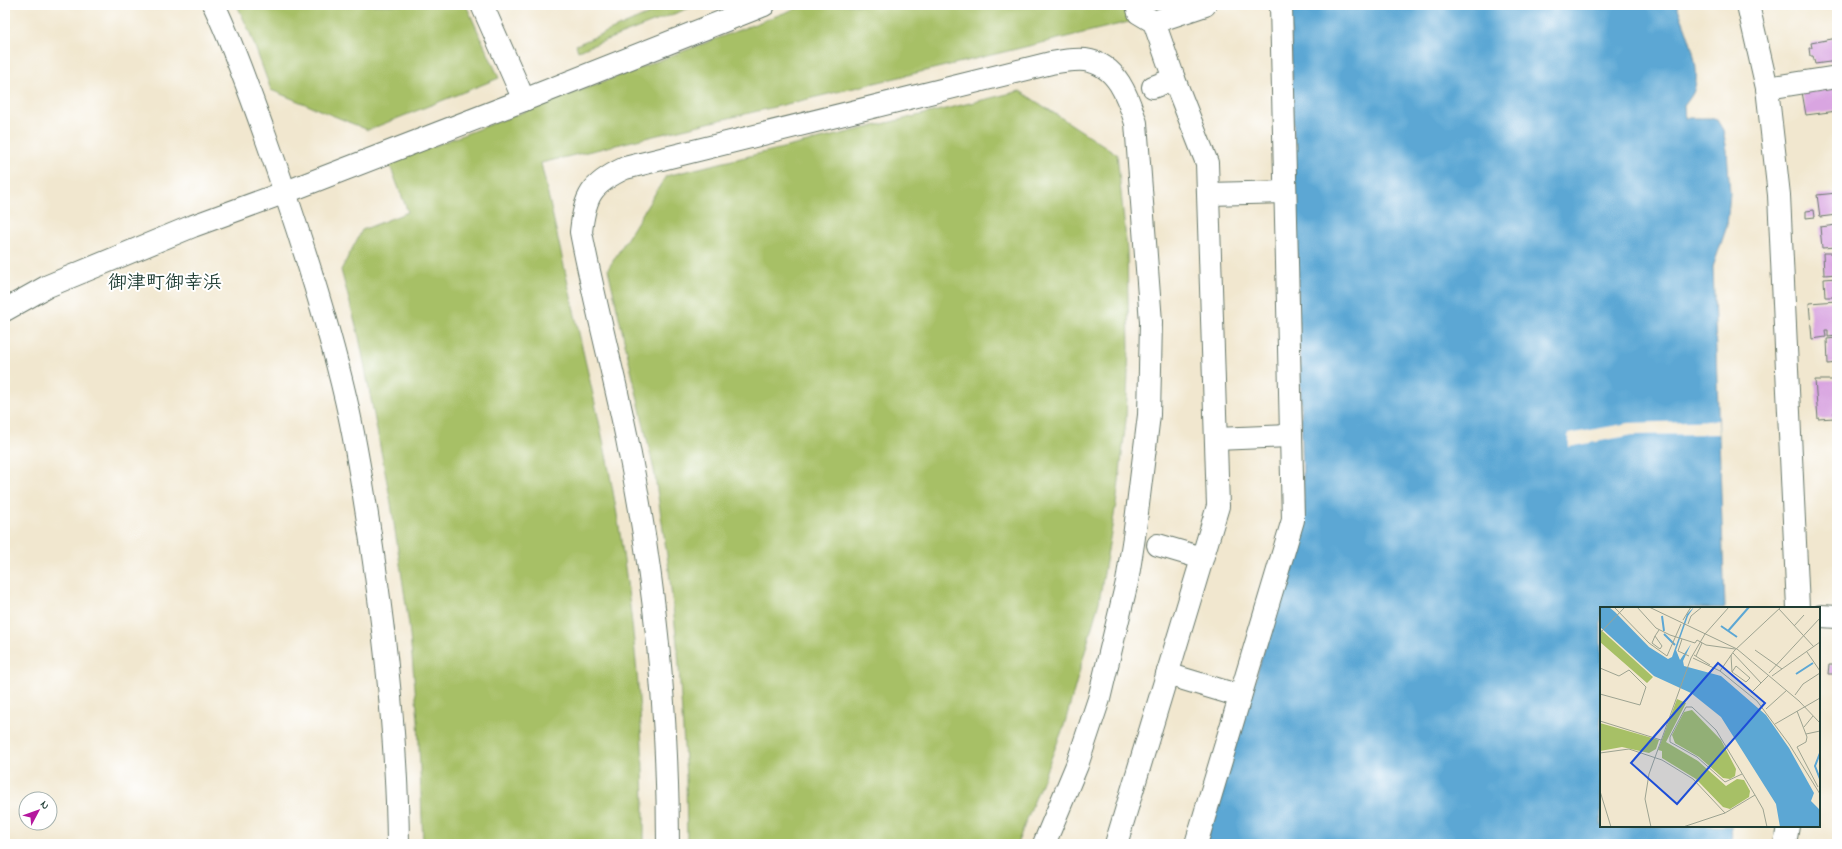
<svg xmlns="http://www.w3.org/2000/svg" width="1842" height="849" font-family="'Indie Flower','Klee One',sans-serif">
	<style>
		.green { fill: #a7c066; stroke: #637e4d }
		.water { fill: #5ca7d4; stroke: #3e7284 }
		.pier { fill: #f1e7cf }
		.building { fill: #d9a5e1 }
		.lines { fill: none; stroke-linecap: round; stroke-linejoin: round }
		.minor-casing { stroke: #68786a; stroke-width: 24 }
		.minor { stroke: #fff; stroke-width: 22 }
		.labels { text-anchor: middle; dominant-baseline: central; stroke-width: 4; stroke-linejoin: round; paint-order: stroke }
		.quarter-label { font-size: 19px; font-weight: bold; fill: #1f3d34; stroke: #fff }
		.inset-river { fill: none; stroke: #5ca7d4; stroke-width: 2 }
		.inset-road { fill: none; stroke: #9da391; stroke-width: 1 }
		.view { fill: #1d4ed8; fill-opacity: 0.15; stroke: #1d4ed8; stroke-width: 2 }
		.inset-edge { fill: none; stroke: #1f3d34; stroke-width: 2 }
	</style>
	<rect width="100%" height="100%" fill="#fff"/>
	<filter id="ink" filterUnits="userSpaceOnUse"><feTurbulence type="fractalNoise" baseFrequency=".025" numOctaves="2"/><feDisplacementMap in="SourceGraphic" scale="8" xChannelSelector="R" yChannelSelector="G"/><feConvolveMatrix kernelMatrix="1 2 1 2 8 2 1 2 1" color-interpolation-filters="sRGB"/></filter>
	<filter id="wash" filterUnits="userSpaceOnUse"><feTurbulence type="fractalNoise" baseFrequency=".012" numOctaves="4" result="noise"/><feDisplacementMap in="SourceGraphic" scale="16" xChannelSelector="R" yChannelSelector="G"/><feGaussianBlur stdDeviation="0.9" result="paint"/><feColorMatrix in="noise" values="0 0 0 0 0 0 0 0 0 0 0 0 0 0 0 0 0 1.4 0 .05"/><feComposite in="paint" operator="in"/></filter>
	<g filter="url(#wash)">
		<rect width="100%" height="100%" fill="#f1e7cf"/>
		<g class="green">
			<polygon points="237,5 466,5 499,78 368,130 271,90 250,33"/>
			<polygon points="670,5 697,5 578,51 576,45"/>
			<path d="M805,5H1128L1133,21L541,163C556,229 570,294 585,360C599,419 612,479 621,540C636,640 645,742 644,844H423L418,720L409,625L391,503L359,337L341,270L362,230L408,212L389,163Z"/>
			<polygon points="1020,91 1117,154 1127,250 1129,348 1126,420 1117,498 1099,602 1064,726 1017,844 687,844 686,777 678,652 668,562 654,470 608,269 666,176"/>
		</g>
		<path class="water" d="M1290,5H1677C1685,29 1704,68 1693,93C1691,97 1687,102 1684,106L1685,118H1710L1717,120L1723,130L1727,150L1730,193L1727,226L1713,267L1725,608H1601V826H1731L1732,844H1205L1304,518Z"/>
		<polygon class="pier" points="1718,420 1719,434 1633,435 1569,447 1568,434 1629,423"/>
		<g id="blocks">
			<g class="building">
				<polygon points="1837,38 1837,61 1815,64 1813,56 1810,56 1809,48 1812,48 1811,43"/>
				<polygon points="1837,87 1837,111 1806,115 1802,92"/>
				<polygon points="1837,193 1837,215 1820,217 1817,195"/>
				<polygon points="1814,210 1815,217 1806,218 1806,211"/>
				<polygon points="1837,225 1837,247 1822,248 1820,227"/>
				<polygon points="1823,253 1837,253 1837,274 1824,275"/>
				<polygon points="1837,278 1837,297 1825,297 1824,279"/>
				<polygon points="1837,301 1837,336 1828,337 1828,330 1825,330 1826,337 1812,339 1809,303"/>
				<polygon points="1837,338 1837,363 1828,364 1827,339"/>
				<polygon points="1815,380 1837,380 1837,412 1834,412 1834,418 1818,419"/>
				<polygon points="1829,665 1837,665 1837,674 1828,674"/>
			</g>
		</g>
	</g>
	<g filter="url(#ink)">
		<use href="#blocks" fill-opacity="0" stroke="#68786a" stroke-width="1"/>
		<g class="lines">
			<g class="minor-casing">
				<g id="minor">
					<path d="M214,5C234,47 249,91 265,135C296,222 325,310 346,400C357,447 364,494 371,541C386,642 397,742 398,844"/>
					<polyline points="482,5 524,100"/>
					<polyline points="1748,5 1767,88 1779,195 1798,608"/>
					<polyline points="1154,22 1205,5"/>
					<polyline points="1153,87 1174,79"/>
					<polyline points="1767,88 1837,77"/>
					<polyline points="1209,194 1285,192"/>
					<polyline points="5,310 48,286 193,226 286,192 524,100 764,5"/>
					<polyline points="1216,439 1291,436"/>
					<polyline points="1158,545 1202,558"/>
					<polyline points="1821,616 1837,617"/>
					<polyline points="1167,674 1240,696"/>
					<path d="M668,844C668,708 654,573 627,439C613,370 594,301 581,232C585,195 591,184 625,168L1051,63C1062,61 1074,59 1085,60C1117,64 1128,97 1136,123L1151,322L1149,415L1134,537L1127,582L1099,699L1077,765L1044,844"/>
					<polyline points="1116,844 1218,506 1207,163 1174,79 1154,22 1139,13 1137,5"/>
					<polyline points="1196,844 1293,520 1281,5"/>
					<polyline points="1785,844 1788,826"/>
				</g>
			</g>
			<use href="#minor" class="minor"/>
		</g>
	</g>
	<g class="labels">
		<g class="quarter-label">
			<text x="165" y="283">御津町御幸浜</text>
		</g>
	</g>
	<g transform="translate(1600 607)">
		<rect width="220" height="220" fill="#f1e7cf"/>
		<path d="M0,22L53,70L47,76L0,35ZM77,92L86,96L66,135L98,154L126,179L137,172L144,173L150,184L149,190L130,202L123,200L96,172L62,151V144L58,143ZM92,103L121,133L136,162L135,169L130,172L123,171L99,150L75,136L72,128L84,105ZM0,116L59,133L56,142L49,146L22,140L0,144Z" fill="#a7c066"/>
		<path d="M0,0H9L15,5L49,40L68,52L72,50L87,7L94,0L88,9L76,43L80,53L91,37L83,54L84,59L121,69L166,108L189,141L214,186L211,194L220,203V220H180L176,197L121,110L91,86L54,69L0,20Z" fill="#5ca7d4"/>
		<path class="inset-river" d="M62,9L64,24M121,19L137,30M128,24L149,0M64,27L75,38M196,67L213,56M220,146L215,159L220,172"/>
		<path class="inset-road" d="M14,0L49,36L67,49L81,17M37,0L56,21L70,28L95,36L97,33L106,38L135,42M49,0L137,42L199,94L220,116M179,2L214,40M83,13L91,0M88,17L91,9L102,0M194,19L204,8M0,26L25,0M105,27L129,0M55,29L62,39L60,42L52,36L55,29L59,23M82,32L78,44L89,49M155,43L182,62M207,45L220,64M133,46L161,76M94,48L110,58M131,48L132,65L146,75L150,71L136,59L132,65M96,49L102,36M93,51L120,64L157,94L189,137L220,187M0,61L19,69L29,63L46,80L40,98L0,87M120,64L134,44L181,0M169,66L220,11M172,69L220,35M151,86L169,68M195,88L203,77L220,66M166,102L187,83M197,104L207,130L206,135L197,140L218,180M0,114L61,133M175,117L220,91M204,120L213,109M206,127L220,124M0,146L29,142L62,153L93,172L125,206M142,167L125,175L97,150L70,135V130L86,100H92L116,123L155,188M0,184L11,220M51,220L45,192L49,167L91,51L105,27M83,220L125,206L155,188L163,202L167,220"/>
		<path class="view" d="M118,56L165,96L77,197L31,156Z"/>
		<rect width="220" height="220" class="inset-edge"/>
	</g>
	<rect width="1842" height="849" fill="none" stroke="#fff" stroke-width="20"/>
	<g transform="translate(38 811) rotate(49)"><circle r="19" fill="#ffffff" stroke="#a5b1ae"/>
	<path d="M0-3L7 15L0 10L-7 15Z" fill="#b5179e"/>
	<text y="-6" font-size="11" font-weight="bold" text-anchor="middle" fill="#1f3d34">N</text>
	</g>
</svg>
